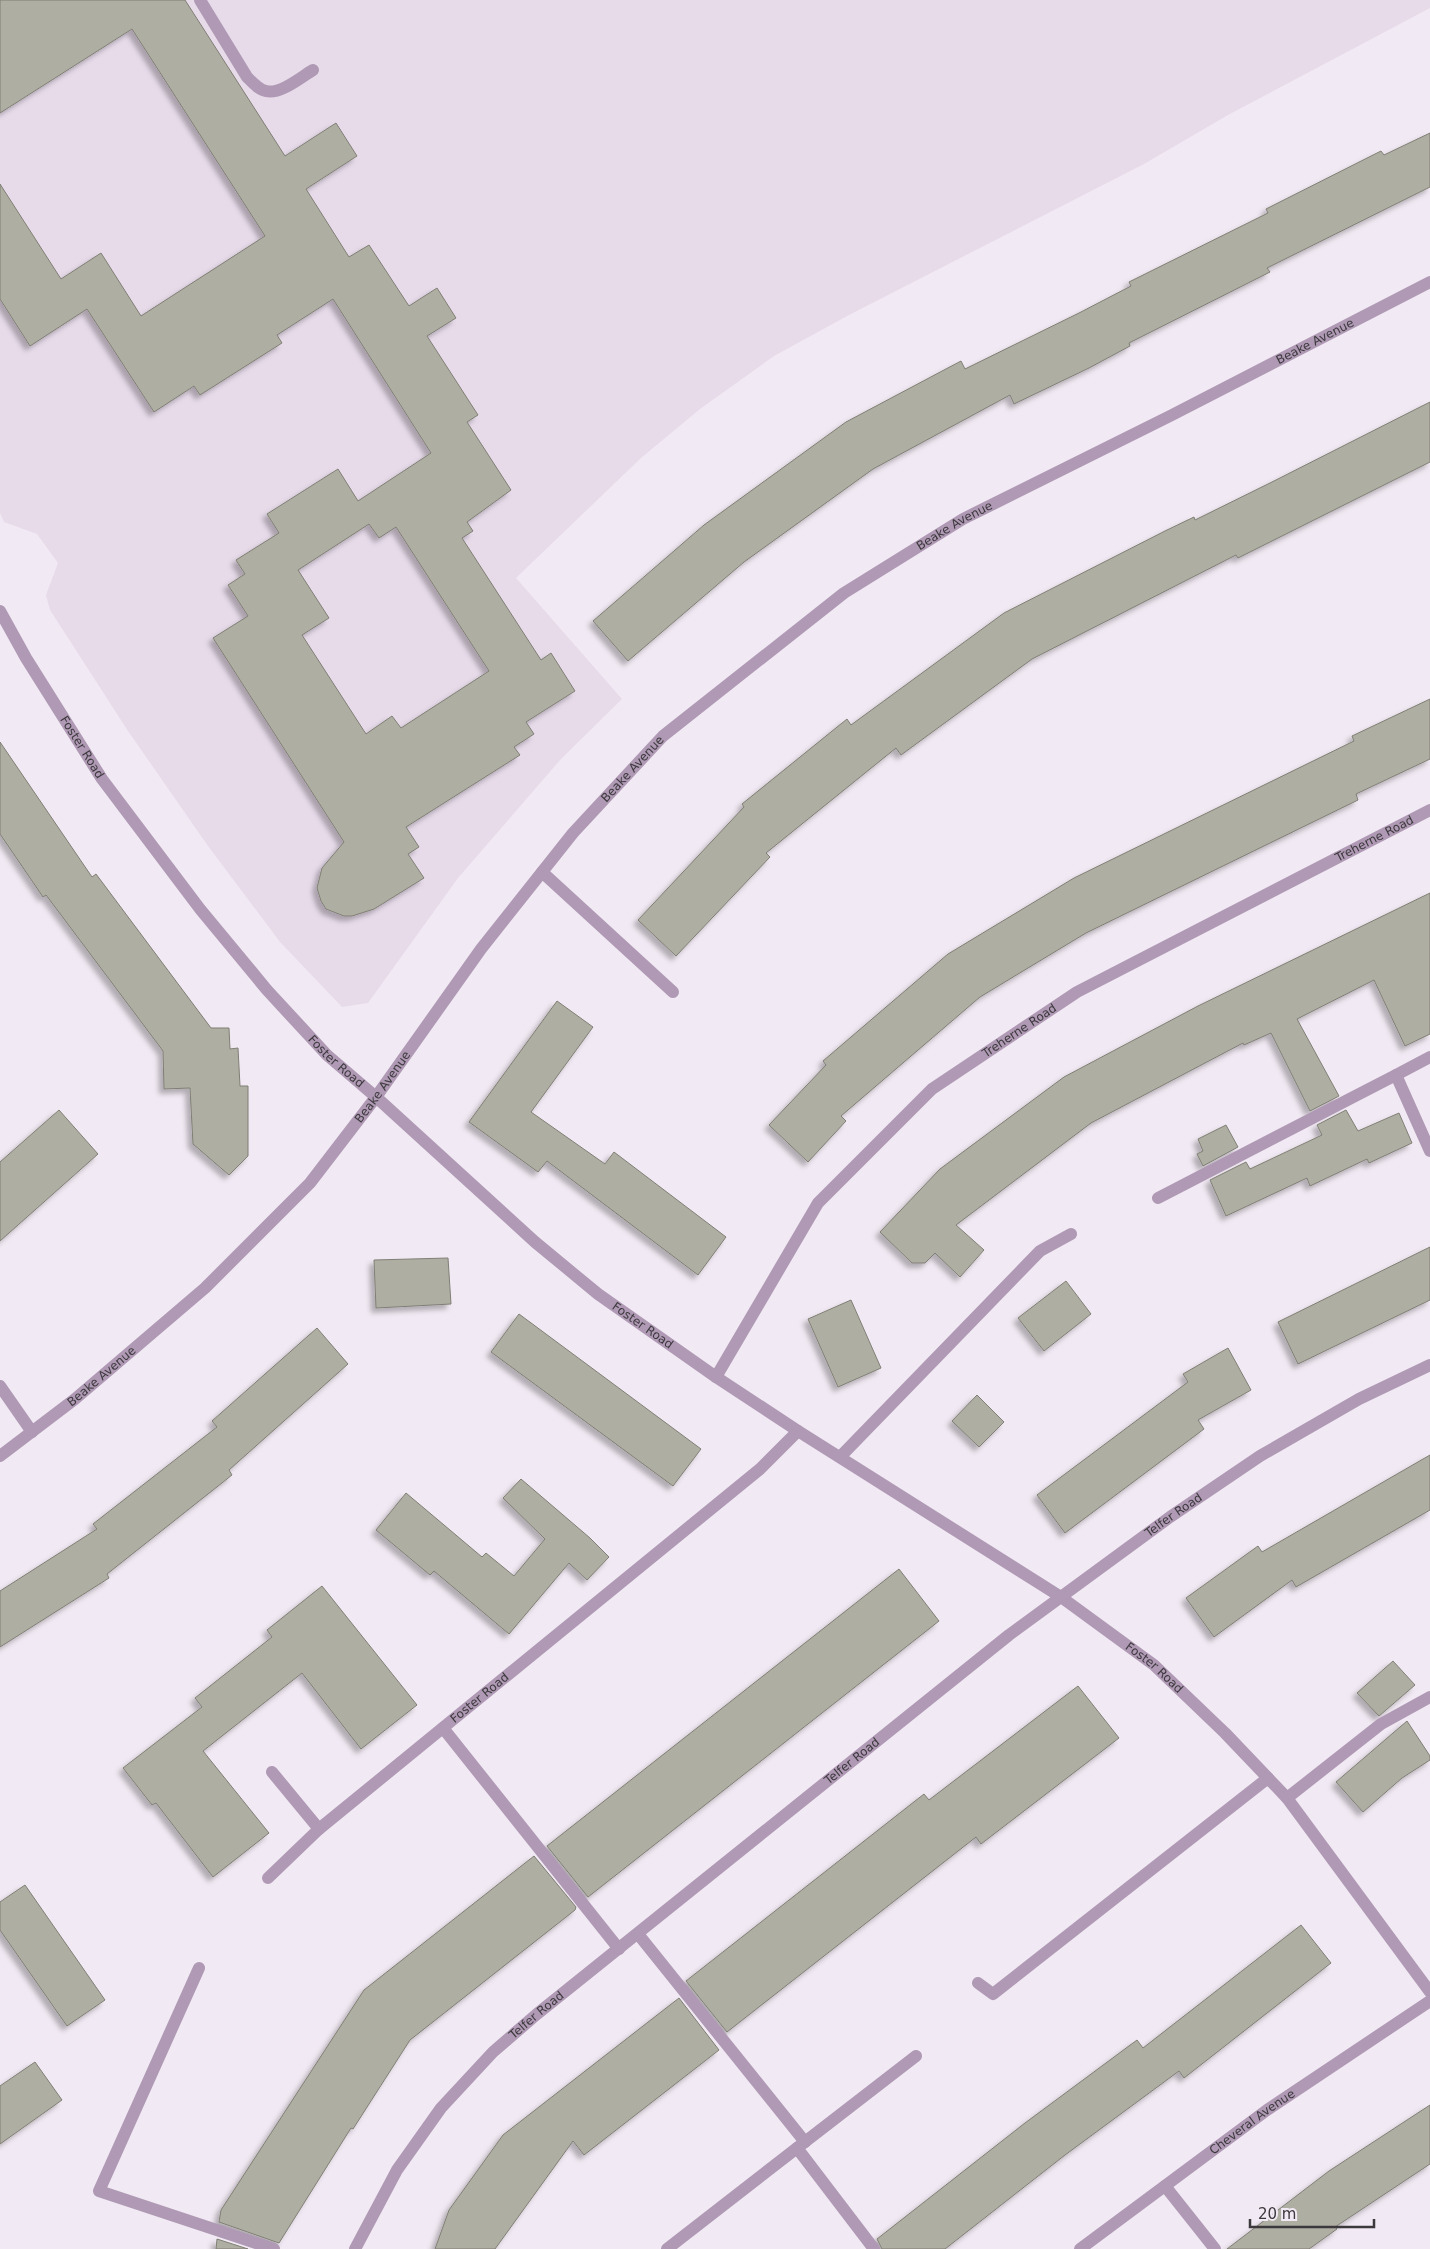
<svg xmlns="http://www.w3.org/2000/svg" width="1430" height="2249" font-family="'DejaVu Sans',sans-serif">
	<style>
		.built { fill: #e7dbea }
		.building { fill: #afaea3; stroke: #807f75; fill-rule: evenodd; filter: url(#shadow) }
		.lines { fill: none; stroke-linecap: round; stroke-linejoin: round }
		.minor { stroke: #af99b4; stroke-width: 12 }
		.labels { text-anchor: middle; dominant-baseline: central; stroke-width: 4; stroke-linejoin: round; paint-order: stroke }
		.street-label { font-size: 12px; fill: #3c393d; stroke: #f1e9f3 }
	</style>
	<defs>
		<filter id="shadow"><feDropShadow dx="-4.5" dy="4.5" stdDeviation="2.5" flood-color="#0004"/></filter>
	</defs>
	<rect width="100%" height="100%" fill="#f1e9f3"/>
	<polygon class="built" points="0,0 1430,0 1430,8 1228,115 1144,164 849,315 774,356 700,409 641,458 516,578 622,699 561,759 458,878 368,1003 342,1007 280,942 208,846 128,731 50,610 46,595 58,563 37,534 4,522 0,513"/>
	<g class="building">
		<path d="M0,0H185L285,156L336,123L357,156L306,189L349,257L369,245L409,306L437,288L456,318L427,336L478,415L467,422L511,490L467,522L473,531L462,538L541,660L551,653L575,691L526,722L534,734L514,747L520,755L406,827L419,847L408,854L424,878L374,909L352,916H344L326,909L321,901L317,888L322,868L344,842L213,638L248,616L228,585L245,574L236,560L279,533L267,514L338,469L358,501L431,453L333,299L277,335L282,343L200,395L194,386L154,412L87,309L30,346L0,299V184L61,279L101,253L141,316L265,236L132,29L0,113ZM369,524L379,538L396,527L489,671L401,728L392,716L366,734L302,635L329,618L298,570Z"/>
		<polygon points="1430,133 1430,187 1267,268 1270,272 1129,343 1130,346 1089,368 1014,404 1010,395 873,469 744,562 628,661 593,621 704,525 846,422 961,361 965,369 1079,313 1131,286 1129,282 1268,213 1266,209 1381,151 1384,155"/>
		<polygon points="1430,402 1430,462 1238,558 1236,555 1032,659 901,755 896,748 766,853 770,857 676,956 638,920 744,807 742,804 847,719 851,725 1004,613 1165,531 1194,517 1195,520 1272,482"/>
		<polygon points="1430,699 1430,759 1356,794 1358,800 1086,933 980,997 841,1116 846,1121 808,1162 769,1125 826,1065 823,1061 948,954 1074,878 1354,741 1352,736"/>
		<polygon points="0,742 92,877 96,874 211,1028 229,1028 230,1049 238,1048 240,1086 248,1086 248,1156 229,1175 193,1144 190,1088 164,1089 163,1051 46,895 43,897 0,834"/>
		<polygon points="1430,893 1430,1034 1405,1046 1374,980 1297,1019 1339,1096 1310,1111 1271,1033 1244,1045 1243,1043 1091,1123 956,1225 984,1250 960,1277 935,1253 925,1263 912,1263 880,1232 940,1169 1064,1077 1198,1006"/>
		<polygon points="557,1001 593,1027 531,1112 605,1164 614,1152 726,1237 698,1275 547,1161 538,1172 469,1122"/>
		<polygon points="59,1110 98,1154 0,1241 0,1162"/>
		<polygon points="1346,1110 1358,1131 1399,1113 1412,1143 1369,1163 1367,1159 1310,1186 1307,1178 1226,1216 1210,1180 1246,1162 1250,1169 1322,1135 1317,1125"/>
		<polygon points="1226,1125 1238,1147 1203,1166 1197,1154 1203,1151 1198,1139"/>
		<polygon points="1430,1247 1430,1300 1298,1364 1278,1322"/>
		<polygon points="448,1258 451,1304 376,1308 374,1260"/>
		<polygon points="1066,1281 1091,1314 1044,1351 1018,1318"/>
		<polygon points="851,1300 881,1368 838,1387 808,1319"/>
		<polygon points="519,1314 701,1449 673,1486 491,1352"/>
		<polygon points="317,1328 348,1364 229,1470 232,1475 107,1574 109,1578 0,1647 0,1591 97,1529 93,1524 217,1427 212,1421"/>
		<polygon points="1228,1348 1251,1390 1198,1420 1204,1429 1065,1533 1037,1495 1188,1382 1183,1374"/>
		<polygon points="977,1395 1004,1422 979,1447 952,1421"/>
		<polygon points="1430,1455 1430,1510 1296,1587 1292,1580 1214,1637 1186,1598 1258,1546 1262,1552"/>
		<polygon points="521,1479 590,1538 609,1557 587,1580 569,1563 509,1634 434,1571 430,1575 376,1530 406,1493 482,1557 486,1553 514,1576 545,1539 503,1498"/>
		<polygon points="899,1569 939,1621 588,1897 547,1846"/>
		<polygon points="322,1586 417,1705 361,1749 302,1673 203,1751 269,1833 213,1877 156,1803 152,1805 123,1768 202,1707 195,1698 272,1637 267,1630"/>
		<polygon points="1393,1661 1415,1685 1379,1716 1357,1693"/>
		<polygon points="1078,1686 1119,1738 981,1844 976,1837 727,2032 686,1981 924,1794 929,1800"/>
		<polygon points="1407,1721 1430,1756 1430,1760 1402,1778 1363,1812 1336,1782"/>
		<polygon points="534,1856 576,1907 575,1910 410,2040 353,2129 351,2128 279,2243 219,2222 221,2210 364,1990"/>
		<polygon points="25,1885 105,2000 67,2026 0,1930 0,1902"/>
		<polygon points="1301,1925 1331,1963 1184,2078 1179,2071 1065,2155 945,2249 882,2249 877,2239 1025,2123 1137,2040 1143,2048"/>
		<polygon points="679,1998 719,2050 584,2155 573,2141 495,2249 435,2249 449,2210 503,2135"/>
		<polygon points="35,2062 62,2100 0,2144 0,2086"/>
		<polygon points="1430,2105 1430,2164 1335,2227 1337,2229 1309,2249 1227,2249 1329,2171"/>
		<polygon points="217,2239 248,2249 216,2249"/>
	</g>
	<g class="lines">
		<g class="minor">
			<path d="M200,0L247,77C252,82 259,90 266,91C280,95 301,77 313,70"/>
			<path id="s1" d="M0,611L26,658L102,779L200,909L267,990L327,1055L376,1097L535,1242L598,1294L716,1377L798,1431L1061,1597L1154,1665L1225,1733L1287,1798L1430,1992"/>
			<polyline points="542,872 673,992"/>
			<polyline points="1396,1075 1430,1057"/>
			<polyline points="1158,1198 1396,1075 1430,1151"/>
			<path id="s2" d="M716,1377L818,1203L932,1089L1077,992L1430,810"/>
			<polyline points="0,1386 32,1432"/>
			<path id="s3" d="M0,1456L75,1399L205,1288L310,1183L376,1097L481,949L573,833L663,736L844,593L963,519L1172,415L1430,282"/>
			<polyline points="840,1457 1040,1251 1071,1234"/>
			<polyline points="443,1728 619,1949"/>
			<polyline points="272,1772 319,1829"/>
			<polyline points="1287,1798 1381,1724 1430,1697"/>
			<path id="s4" d="M268,1878L319,1829L760,1469L798,1431"/>
			<polyline points="638,1934 805,2142"/>
			<polyline points="199,1968 99,2191 274,2249"/>
			<polyline points="978,1983 993,1994 1268,1778"/>
			<polyline points="1165,2186 1215,2249"/>
			<path id="s5" d="M355,2249L397,2170L441,2108L493,2052L537,2014L1009,1635L1170,1517L1260,1456L1359,1399L1430,1365"/>
			<polyline points="667,2249 797,2148"/>
			<polyline points="874,2249 797,2148 916,2056"/>
			<path id="s6" d="M1080,2249L1267,2110L1430,2001"/>
		</g>
	</g>
	<g class="labels">
		<g class="street-label">
			<text stroke="none"><textPath href="#s3" startOffset="1749">Beake Avenue</textPath></text>
			<text stroke="none"><textPath href="#s3" startOffset="1344">Beake Avenue</textPath></text>
			<text stroke="none"><textPath href="#s1" startOffset="159">Foster Road</textPath></text>
			<text stroke="none"><textPath href="#s3" startOffset="939">Beake Avenue</textPath></text>
			<text stroke="none"><textPath href="#s2" startOffset="872">Treherne Road</textPath></text>
			<text stroke="none"><textPath href="#s2" startOffset="468">Treherne Road</textPath></text>
			<text stroke="none"><textPath href="#s1" startOffset="564">Foster Road</textPath></text>
			<text stroke="none"><textPath href="#s3" startOffset="534">Beake Avenue</textPath></text>
			<text stroke="none"><textPath href="#s1" startOffset="969">Foster Road</textPath></text>
			<text stroke="none"><textPath href="#s3" startOffset="129">Beake Avenue</textPath></text>
			<text stroke="none"><textPath href="#s5" startOffset="1109">Telfer Road</textPath></text>
			<text stroke="none"><textPath href="#s1" startOffset="1585">Foster Road</textPath></text>
			<text stroke="none"><textPath href="#s4" startOffset="278">Foster Road</textPath></text>
			<text stroke="none"><textPath href="#s5" startOffset="704">Telfer Road</textPath></text>
			<text stroke="none"><textPath href="#s5" startOffset="299">Telfer Road</textPath></text>
			<text stroke="none"><textPath href="#s6" startOffset="214">Cheveral Avenue</textPath></text>
		</g>
	</g>
	<path d="M1250 2219v8h124v-8" fill="none" stroke="#3c393d" stroke-width="2.5"/>
	<text x="1258" y="2219" font-size="15" fill="#3c393d" stroke="#f1e9f3" stroke-width="4" paint-order="stroke">20 m</text>
</svg>
